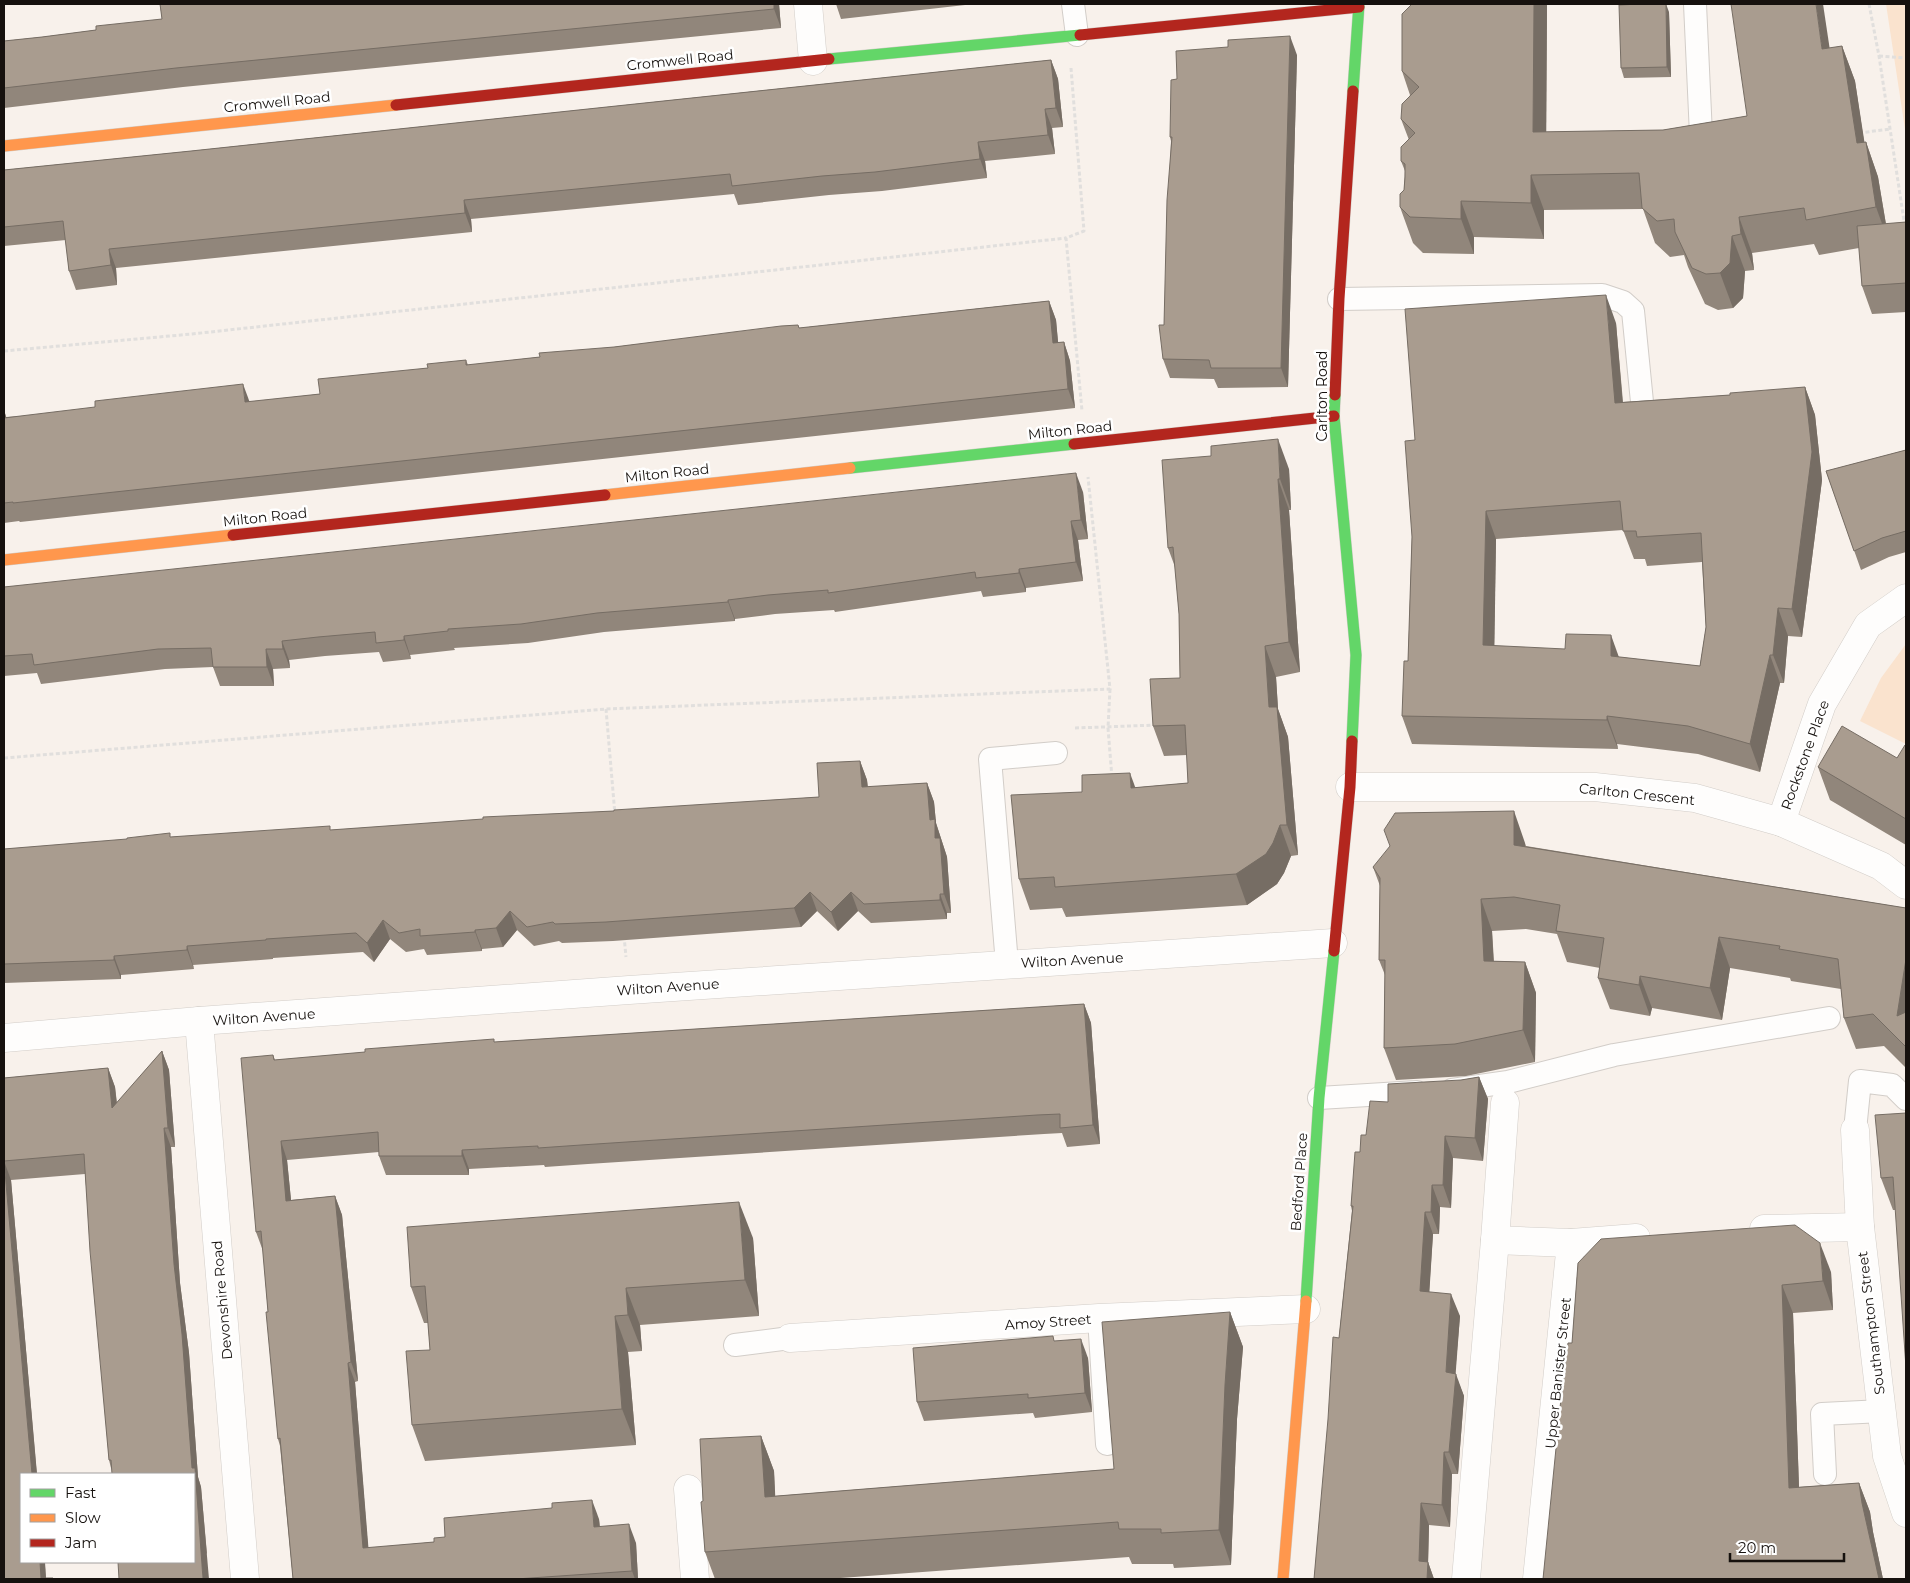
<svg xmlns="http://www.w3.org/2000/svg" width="1910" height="1583" font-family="Montserrat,sans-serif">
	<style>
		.green { fill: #fae3ce }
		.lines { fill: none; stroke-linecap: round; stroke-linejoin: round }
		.lane-casing { stroke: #d2cdc8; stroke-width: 24 }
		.street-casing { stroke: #d2cdc8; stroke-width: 29 }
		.fast-casing { stroke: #d2cdc8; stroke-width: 12 }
		.slow-casing { stroke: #d2cdc8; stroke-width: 12 }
		.jam-casing { stroke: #d2cdc8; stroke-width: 12 }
		.path { stroke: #e1dfdd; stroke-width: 3; stroke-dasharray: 4 2.5; stroke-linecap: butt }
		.lane { stroke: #fefdfc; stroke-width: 22 }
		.street { stroke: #fefdfc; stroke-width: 28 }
		.fast { stroke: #63d668; stroke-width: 11 }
		.slow { stroke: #ff974d; stroke-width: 11 }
		.jam { stroke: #b3261e; stroke-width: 11 }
		.wall { fill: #91867b; fill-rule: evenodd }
		.shaded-wall { fill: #766d64 }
		.building { fill: #a99c8f; stroke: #766d64; fill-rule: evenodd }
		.labels { text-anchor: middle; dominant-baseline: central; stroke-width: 5; stroke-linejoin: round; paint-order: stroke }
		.street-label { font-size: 14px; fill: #16110e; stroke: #fff }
	</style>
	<rect width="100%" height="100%" fill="#f8f1eb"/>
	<g class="green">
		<polygon points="1886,4 1906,4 1906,136"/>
		<polygon points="1906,644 1906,744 1860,721 1881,678"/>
	</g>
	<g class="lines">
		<g class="lane-casing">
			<g id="lane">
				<polyline points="1073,4 1077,35"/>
				<polyline points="1695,4 1701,135"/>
				<polyline points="1339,299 1602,295 1623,302 1633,311 1642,402"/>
				<polyline points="1007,964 990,759 1056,753"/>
				<polyline points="1452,1090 1508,1082 1614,1055 1829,1018"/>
				<polyline points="1319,1098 1417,1092"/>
				<polyline points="1855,1130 1860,1081 1892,1085 1906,1099"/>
				<polyline points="1099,1318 1107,1444"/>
				<polyline points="735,1345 790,1338"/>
				<polyline points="1825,1474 1822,1414 1882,1411"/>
			</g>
		</g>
		<g class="street-casing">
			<g id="street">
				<polyline points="808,4 813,61"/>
				<polyline points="1350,787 1595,787 1695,798 1781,822 1881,866 1906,885"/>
				<polyline points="1781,822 1822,704 1868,625 1906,598"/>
				<polyline points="199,1021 245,1579"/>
				<polyline points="4,1038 199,1021 629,990 1333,943"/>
				<polyline points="1855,1130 1860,1227 1887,1456 1906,1513"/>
				<polyline points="1764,1229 1860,1227"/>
				<polyline points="1495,1240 1571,1243 1636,1238"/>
				<polyline points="790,1338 1099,1318 1306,1309"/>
				<polyline points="688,1489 695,1579"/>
				<polyline points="1466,1579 1495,1240 1505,1103"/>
				<polyline points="1537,1579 1571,1243"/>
			</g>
		</g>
		<g class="fast-casing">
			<g id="fast">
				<polyline points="829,59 1080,35"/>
				<polyline points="1353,91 1359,4"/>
				<polyline points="1335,395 1334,416 1356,655 1352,741"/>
				<polyline points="850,468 1074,444"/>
				<polyline points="1306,1301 1319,1098 1334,951"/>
			</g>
		</g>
		<g class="slow-casing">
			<g id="slow">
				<polyline points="4,146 396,105"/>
				<polyline points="605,495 850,468"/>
				<polyline points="4,560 233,535"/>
				<polyline points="1283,1579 1306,1301"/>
			</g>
		</g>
		<g class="jam-casing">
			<g id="jam">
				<polyline points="1080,35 1359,7"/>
				<polyline points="396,105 829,59"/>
				<polyline points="1335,395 1339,299 1353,91"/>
				<polyline points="1074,444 1334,416"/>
				<polyline points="233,535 605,495"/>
				<polyline points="1334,951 1350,787 1352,741"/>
			</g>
		</g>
		<g class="path">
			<polyline points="1869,4 1879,56 1906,234"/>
			<polyline points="1879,56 1906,58"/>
			<polyline points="1071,68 1084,231 1066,238 1082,411"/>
			<polyline points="1859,133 1890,129"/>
			<polyline points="4,351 192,334 1066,238"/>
			<polyline points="1110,689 1108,728 1112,778"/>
			<polyline points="606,709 615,815"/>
			<polyline points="1075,728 1157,725"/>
			<polyline points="4,758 606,709 1110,689 1088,477"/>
			<polyline points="624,936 626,957"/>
		</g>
		<use href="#lane" class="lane"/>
		<use href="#street" class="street"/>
		<use href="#fast" class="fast"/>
		<use href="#slow" class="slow"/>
		<use href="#jam" class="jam"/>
	</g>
	<g class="wall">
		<polygon points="160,4 779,4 781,28 183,87 4,108 4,41 42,37 96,30 162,19"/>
		<polygon points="836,4 974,4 841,19"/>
		<polygon points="1411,4 1547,4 1546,132 1663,130 1747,116 1830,48 1842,46 1855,81 1864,142 1866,142 1878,177 1886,224 1906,222 1906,312 1872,314 1862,286 1859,248 1819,255 1814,244 1752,253 1754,270 1745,271 1743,298 1733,308 1718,310 1705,304 1688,267 1684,255 1670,257 1655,243 1643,209 1544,210 1544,239 1474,237 1474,254 1423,253 1413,243 1400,207 1404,190 1405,171 1401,161 1409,140 1401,119 1410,95 1402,71"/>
		<polygon points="1669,12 1671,77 1624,78 1621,68"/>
		<polygon points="1297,55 1288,387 1218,388 1214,379 1170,378 1163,359 1171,141 1170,137 1177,79"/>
		<polygon points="1051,60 1058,79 1063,127 1052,128 1055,154 985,161 987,178 882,191 829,195 738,205 734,194 471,219 472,232 116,268 117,285 76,290 69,271 66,240 4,246 4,170 191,151"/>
		<polygon points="1049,301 1056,320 1058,343 1064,342 1070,361 1075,408 20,522 19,521 4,523 4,410 6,417 249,402 320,394 428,368 466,360 468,365 540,357 614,347 798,325 799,328"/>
		<path d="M1616,323L1623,402L1730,395L1805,387L1815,415L1822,480L1802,637L1788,636L1784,683H1780L1760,772L1698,754L1617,744L1618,749L1412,744L1402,716L1408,661L1415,440ZM1623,530L1634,559H1645L1647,566L1702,562L1706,627L1700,666L1619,657L1494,646L1496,539Z"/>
		<polygon points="1906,450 1906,552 1889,557 1861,570 1826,471"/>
		<polygon points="1289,469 1291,510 1289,510 1300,672 1276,677 1278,709 1288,737 1298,855 1291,856 1284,873 1277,884 1247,905 1066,917 1062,908 1030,910 1019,879 1082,792 1188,783 1187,755 1164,756 1153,726 1180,678 1179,614 1175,567 1168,548"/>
		<polygon points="1083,492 1088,539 1078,540 1083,581 1026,588 1026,592 983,597 981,591 835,612 834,610 775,614 735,619 735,621 604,632 528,643 454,648 455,650 410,655 411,659 383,662 379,652 325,656 289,660 290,668 273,669 274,686 220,686 213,667 165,669 41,684 37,673 4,676 4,587"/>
		<polygon points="1906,746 1906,845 1830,800 1818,767 1897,758"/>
		<polygon points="860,761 867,780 868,787 927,783 934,802 936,823 947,857 951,913 947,913 947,919 871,923 858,911 838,931 817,911 801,927 613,941 562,943 559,941 534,946 517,930 503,947 482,949 482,951 427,955 424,949 406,952 390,939 374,962 363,952 273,958 273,959 193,965 194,969 121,975 121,979 4,983 4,849 171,837 331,830 819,797"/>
		<polygon points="1525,843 1526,846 1906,908 1906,1068 1884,1046 1856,1049 1844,1018 1841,989 1791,981 1790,978 1730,968 1722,1020 1652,1008 1650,1016 1610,1009 1598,978 1600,968 1567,962 1557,934 1526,929 1492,931 1494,961 1525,962 1536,993 1535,1062 1466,1076 1396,1080 1384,1048 1385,975 1379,960 1380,886 1373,867"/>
		<polygon points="1084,1004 1091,1023 1100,1144 1067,1147 1062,1133 1044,1134 588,1164 545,1167 544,1165 469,1169 469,1175 386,1175 379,1156 379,1152 287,1160 291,1200 335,1196 342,1215 358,1381 355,1382 368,1548 434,1542 599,1519 600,1527 636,1543 638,1579 293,1579 280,1446 278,1439 268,1312 263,1251 256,1232 273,1055 275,1060 495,1042"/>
		<polygon points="162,1051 169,1070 175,1147 171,1147 180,1283 189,1353 198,1477 201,1487 207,1554 111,1468 109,1460 85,1174 11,1180 46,1578 53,1578 53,1579 4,1579 4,1078 108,1068 115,1087 117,1103"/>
		<polygon points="1479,1077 1488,1099 1483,1161 1453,1158 1451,1208 1440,1207 1439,1234 1433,1234 1429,1292 1460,1316 1455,1374 1464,1396 1458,1474 1452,1474 1450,1527 1429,1525 1428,1562 1434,1579 1314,1579 1352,1211 1351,1206 1360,1152 1366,1135 1388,1102 1461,1080"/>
		<polygon points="1906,1113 1895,1210 1893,1210 1881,1178"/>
		<polygon points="753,1238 759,1316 640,1325 642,1351 628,1352 636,1445 425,1461 412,1425 430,1350 428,1323 424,1323 411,1287"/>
		<polygon points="1578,1263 1831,1272 1833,1310 1793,1313 1799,1487 1859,1483 1870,1512 1873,1532 1883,1579 1543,1579 1572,1343"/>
		<polygon points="1230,1312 1243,1347 1237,1419 1231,1565 1174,1568 1173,1564 1132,1564 1129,1557 827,1579 715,1579 705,1552 703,1501 761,1436 774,1471 775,1496 1114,1469"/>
		<polygon points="1055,1341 1088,1358 1092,1412 1035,1418 1033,1413 924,1421 917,1402"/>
	</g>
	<g class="shaded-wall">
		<polygon points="774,4 779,4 781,28 774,9"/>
		<polygon points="1534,4 1547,4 1546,168 1533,132"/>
		<polygon points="1666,4 1669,12 1671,77 1667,67"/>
		<polygon points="1816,4 1823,4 1835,84 1822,49"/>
		<polygon points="1290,36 1297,55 1288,387 1281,368"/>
		<polygon points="1842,46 1855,81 1870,178 1857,143"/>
		<polygon points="1051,60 1058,79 1063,127 1056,108"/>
		<polygon points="1045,109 1052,128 1055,154 1048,135"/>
		<polygon points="978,142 985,161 987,178 980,159"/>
		<polygon points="1866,142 1878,177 1889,243 1876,207"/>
		<polygon points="1531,175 1544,210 1544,239 1531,203"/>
		<polygon points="464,200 471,219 472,232 465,213"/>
		<polygon points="1461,201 1474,237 1474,254 1461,219"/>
		<polygon points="1739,217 1752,253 1754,270 1741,234"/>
		<polygon points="1732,236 1745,271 1743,298 1733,308 1720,273"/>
		<polygon points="109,249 116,268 117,285 111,265"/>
		<polygon points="1606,295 1616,323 1625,431 1615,403"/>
		<polygon points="1049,301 1056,320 1060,362 1053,343"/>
		<polygon points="1064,342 1070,361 1075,408 1068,389"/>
		<polygon points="243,384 250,403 245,402"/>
		<polygon points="1805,387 1815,415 1822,480 1802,637 1792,609"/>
		<polygon points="4,410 9,426 4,418"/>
		<polygon points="1278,439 1289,469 1291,510 1280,479"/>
		<polygon points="1076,473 1083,492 1088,539 1081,520"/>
		<polygon points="1278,479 1289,510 1300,672 1289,642"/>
		<polygon points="1486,511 1496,539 1494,674 1483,645"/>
		<polygon points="1071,521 1078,540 1083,581 1076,562"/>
		<polygon points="1019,569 1026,588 1026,592 1019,573"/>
		<polygon points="728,600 735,619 735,621 728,602"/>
		<polygon points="1778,608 1788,636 1784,683 1773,655"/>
		<polygon points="1611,635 1621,663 1611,656"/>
		<polygon points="404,636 410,655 411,659 404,640"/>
		<polygon points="282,641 289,660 290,668 283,649"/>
		<polygon points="1265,646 1276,677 1278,709 1288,737 1298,855 1287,825 1269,707"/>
		<polygon points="266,649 273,669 274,686 267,667"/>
		<polygon points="1770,655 1780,683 1760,772 1750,744"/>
		<polygon points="1607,716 1617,744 1618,749 1607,720"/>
		<polygon points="860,761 867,780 869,806 862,787"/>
		<polygon points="1130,773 1141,803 1131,788"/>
		<polygon points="927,783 934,802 936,823 947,857 951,913 944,894 935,838 930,820"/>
		<polygon points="1514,811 1525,843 1526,876 1514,845"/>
		<polygon points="1280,825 1291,856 1284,873 1277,884 1247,905 1236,874"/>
		<polygon points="810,892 817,911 801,927 794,908"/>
		<polygon points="851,892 858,911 838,931 831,912"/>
		<polygon points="940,894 947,913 947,919 940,900"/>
		<polygon points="1481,899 1492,931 1495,993 1484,961"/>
		<polygon points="510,911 517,930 503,947 496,928"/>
		<polygon points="383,920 390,939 374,962 367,943"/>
		<polygon points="475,930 482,949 482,951 475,932"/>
		<polygon points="1719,937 1730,968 1722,1020 1710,988"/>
		<polygon points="187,946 193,965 194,969 187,950"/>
		<polygon points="114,956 121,975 121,979 114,960"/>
		<polygon points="1906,959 1906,1041 1897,1016"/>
		<polygon points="1525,962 1536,993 1535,1062 1523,1030"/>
		<polygon points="1640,976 1652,1008 1650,1016 1639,985"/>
		<polygon points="1084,1004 1091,1023 1100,1144 1093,1125"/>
		<polygon points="162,1051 169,1070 175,1147 168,1128"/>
		<polygon points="108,1068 115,1087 119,1127 112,1108"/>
		<polygon points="1479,1077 1488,1099 1483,1161 1475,1138"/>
		<polygon points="164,1128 171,1147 180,1283 189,1353 198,1477 201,1487 209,1579 203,1579 192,1468 174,1264"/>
		<polygon points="1445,1136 1453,1158 1451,1208 1443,1185"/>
		<polygon points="281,1141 287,1160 293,1220 286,1201"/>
		<polygon points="462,1150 469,1169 469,1175 462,1156"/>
		<polygon points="4,1161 11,1180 37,1474 32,1474"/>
		<polygon points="1432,1185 1440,1207 1439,1234 1431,1212"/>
		<polygon points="335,1196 342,1215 358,1381 351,1362"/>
		<polygon points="739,1202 753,1238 759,1316 745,1280"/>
		<polygon points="1425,1212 1433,1234 1428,1314 1420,1291"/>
		<polygon points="1820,1243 1831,1272 1833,1310 1823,1281"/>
		<polygon points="1782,1285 1793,1313 1800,1517 1789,1488"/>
		<polygon points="626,1288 640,1325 642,1351 628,1315"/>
		<polygon points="1451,1294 1460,1316 1454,1395 1446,1372"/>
		<polygon points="1230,1312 1243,1347 1237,1419 1231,1565 1219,1530 1225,1385"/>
		<polygon points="615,1316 628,1352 636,1445 622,1409"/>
		<polygon points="1081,1339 1088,1358 1092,1412 1085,1393"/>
		<polygon points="348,1363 355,1382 370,1567 363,1548"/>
		<polygon points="1456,1374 1464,1396 1458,1474 1449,1452"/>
		<polygon points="761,1436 774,1471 777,1532 765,1497"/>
		<polygon points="1444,1452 1452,1474 1450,1527 1442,1505"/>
		<polygon points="1859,1483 1870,1512 1873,1532 1883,1579 1879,1579 1862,1503"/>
		<polygon points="592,1500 599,1519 601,1546 594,1527"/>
		<polygon points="1421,1503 1429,1525 1428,1566 1428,1562 1434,1579 1426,1579 1419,1561"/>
		<polygon points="629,1524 636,1543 638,1579 635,1579 632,1571"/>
		<polygon points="40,1562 45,1562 46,1579 41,1579"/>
	</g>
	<g class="building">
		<polygon points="160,4 774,4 774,9 176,68 4,88 4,41 42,37 96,30 96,26 162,19"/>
		<polygon points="1412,4 1534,4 1533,132 1663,130 1747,116 1731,4 1816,4 1822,49 1842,46 1857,143 1866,142 1876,207 1806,220 1804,208 1739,217 1741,234 1732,236 1730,263 1720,273 1706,274 1692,268 1675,232 1674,219 1657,221 1642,208 1639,173 1531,175 1531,203 1461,201 1461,219 1410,217 1400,207 1400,194 1404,190 1405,177 1405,164 1401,161 1401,147 1415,133 1401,119 1402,104 1419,87 1402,71 1402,14"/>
		<polygon points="1640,4 1666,4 1667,67 1621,68 1619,5"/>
		<polygon points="1290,36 1281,368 1211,368 1209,360 1163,359 1159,325 1164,325 1167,200 1172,137 1170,137 1171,80 1177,79 1176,51 1228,47 1228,40"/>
		<polygon points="1051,60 1056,108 1045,109 1048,135 978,142 980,159 875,172 822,176 732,186 730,174 464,200 465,213 109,249 111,265 69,271 63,221 4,227 4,170 191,151"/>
		<polygon points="1906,222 1906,283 1862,286 1857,226"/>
		<path d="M1606,295L1615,403L1730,395V393L1805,387L1812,452L1792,609L1778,608L1773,655H1770L1750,744L1688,726L1607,716V720L1402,716L1404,661H1408L1412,537L1405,441L1415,440L1405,309ZM1620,501L1623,531H1636L1637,537L1701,533L1706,627L1700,666L1611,656V635L1566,634L1565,649L1483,645L1486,511Z"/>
		<polygon points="1049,301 1053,343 1064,342 1068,389 13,503 13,502 4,503 4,418 95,407 95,401 243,384 245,402 320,394 318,379 428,368 427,364 466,360 466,365 540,357 539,353 614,347 781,326 798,325 799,328"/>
		<polygon points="1278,439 1280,479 1278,479 1289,642 1265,646 1269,707 1277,707 1287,825 1280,825 1273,843 1266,854 1236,874 1055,887 1054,877 1019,879 1011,795 1082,792 1082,775 1130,773 1131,788 1188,783 1185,725 1153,726 1150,679 1180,678 1179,614 1173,547 1168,548 1162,460 1211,456 1211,446"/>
		<polygon points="1906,450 1906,531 1882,538 1854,551 1826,471"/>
		<polygon points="1076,473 1081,520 1071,521 1076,562 1019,569 1019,573 976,578 975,572 828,593 828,590 768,595 728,600 728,602 597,613 521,624 448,629 448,631 404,636 404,640 376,643 375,632 318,637 282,641 283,649 266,649 267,667 213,667 211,648 158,649 34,665 32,654 4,656 4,587"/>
		<polygon points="1842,726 1897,758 1905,745 1906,746 1906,819 1818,767"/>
		<polygon points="860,761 862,787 927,783 930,820 935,819 935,838 940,838 944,894 940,894 940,900 864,904 851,892 831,912 810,892 794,908 606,922 555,924 553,922 527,927 510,911 496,928 475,930 475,932 420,936 420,929 399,933 383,920 367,943 356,933 266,939 266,940 187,946 187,950 114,956 114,960 4,964 4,849 16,848 127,839 127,838 170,833 170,837 330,826 330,830 442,822 483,819 483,817 614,811 614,810 819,797 817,763"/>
		<polygon points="1514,811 1514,845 1906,908 1906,959 1897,1016 1906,1012 1906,1047 1873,1014 1844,1018 1838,959 1779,949 1780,946 1719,937 1710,988 1640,976 1639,985 1598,978 1604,938 1556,931 1560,905 1514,897 1481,899 1484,961 1525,962 1523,1030 1455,1044 1384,1048 1385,960 1379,960 1380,878 1373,867 1390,846 1384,830 1395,813"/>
		<polygon points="1084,1004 1093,1125 1060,1128 1060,1114 1037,1115 581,1145 538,1148 538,1146 462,1150 462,1156 379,1156 378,1132 281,1141 286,1201 335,1196 351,1362 348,1363 363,1548 434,1542 434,1538 445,1537 444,1518 552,1508 552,1503 592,1500 594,1527 629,1524 632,1571 516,1579 293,1579 280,1438 278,1439 266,1312 268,1312 261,1231 256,1232 241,1058 273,1055 274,1060 365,1052 365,1049 494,1039 494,1042"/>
		<polygon points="162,1051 168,1128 164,1128 174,1264 182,1334 192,1468 195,1468 203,1579 119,1579 118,1562 194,1562 194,1474 112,1474 111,1460 109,1460 90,1251 84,1154 4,1161 32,1474 21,1474 21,1562 40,1562 41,1578 53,1578 53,1579 4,1579 4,1078 108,1068 112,1108"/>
		<polygon points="1479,1077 1475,1138 1445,1136 1443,1185 1432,1185 1431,1212 1425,1212 1420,1291 1451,1294 1446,1372 1456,1374 1449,1452 1444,1452 1442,1505 1421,1503 1419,1561 1428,1562 1427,1579 1314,1579 1328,1419 1333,1337 1339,1338 1353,1206 1351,1206 1355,1152 1360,1152 1361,1135 1366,1135 1370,1101 1388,1102 1388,1084 1461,1080"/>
		<polygon points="1906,1113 1906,1368 1893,1177 1881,1178 1875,1115"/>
		<polygon points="739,1202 745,1280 626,1288 628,1315 615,1316 622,1409 412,1425 406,1351 430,1350 425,1286 411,1287 407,1227"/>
		<polygon points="1795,1225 1820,1243 1823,1281 1782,1285 1789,1488 1859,1483 1862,1503 1879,1579 1543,1579 1561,1398 1568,1343 1572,1343 1578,1263 1601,1239"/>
		<polygon points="1230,1312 1225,1385 1219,1530 1161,1533 1161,1529 1119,1529 1118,1522 705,1552 701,1502 703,1501 700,1439 761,1436 765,1497 1114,1469 1102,1322"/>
		<polygon points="1053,1336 1054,1341 1081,1339 1085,1393 1028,1398 1028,1394 917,1402 913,1348"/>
	</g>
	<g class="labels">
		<g class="street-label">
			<text transform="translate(680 60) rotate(-6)">Cromwell Road</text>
			<text transform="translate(277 102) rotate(-6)">Cromwell Road</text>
			<text transform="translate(1322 396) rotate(-90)">Carlton Road</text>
			<text transform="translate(1070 430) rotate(-6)">Milton Road</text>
			<text transform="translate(667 473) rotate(-6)">Milton Road</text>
			<text transform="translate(265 517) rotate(-6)">Milton Road</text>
			<text transform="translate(1805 755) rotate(-70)">Rockstone Place</text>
			<text transform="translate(1637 794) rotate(6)">Carlton Crescent</text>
			<text transform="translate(1072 960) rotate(-3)">Wilton Avenue</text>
			<text transform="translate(668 987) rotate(-4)">Wilton Avenue</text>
			<text transform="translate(264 1017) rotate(-4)">Wilton Avenue</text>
			<text transform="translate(1299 1182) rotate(-86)">Bedford Place</text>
			<text transform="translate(222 1300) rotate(-95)">Devonshire Road</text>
			<text transform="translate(1048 1322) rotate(-4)">Amoy Street</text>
			<text transform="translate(1871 1323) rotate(-97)">Southampton Street</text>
			<text transform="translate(1558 1373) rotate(-84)">Upper Banister Street</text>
		</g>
	</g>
	<rect width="1910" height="1583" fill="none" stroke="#16110e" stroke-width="10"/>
	<rect x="20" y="1473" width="175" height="90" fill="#ffffff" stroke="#a2a09f"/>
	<rect x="30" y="1489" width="25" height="8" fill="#63d668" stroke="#a2a09f"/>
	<text x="65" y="1498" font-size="15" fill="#16110e">Fast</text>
	<rect x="30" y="1514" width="25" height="8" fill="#ff974d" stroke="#a2a09f"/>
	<text x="65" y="1523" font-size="15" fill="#16110e">Slow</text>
	<rect x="30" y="1539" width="25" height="8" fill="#b3261e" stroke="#a2a09f"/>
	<text x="65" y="1548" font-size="15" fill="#16110e">Jam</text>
	<path d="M1730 1553v8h114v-8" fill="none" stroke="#16110e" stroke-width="2.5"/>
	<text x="1738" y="1553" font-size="15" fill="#16110e" stroke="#ffffff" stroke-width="4" paint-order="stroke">20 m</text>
</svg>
